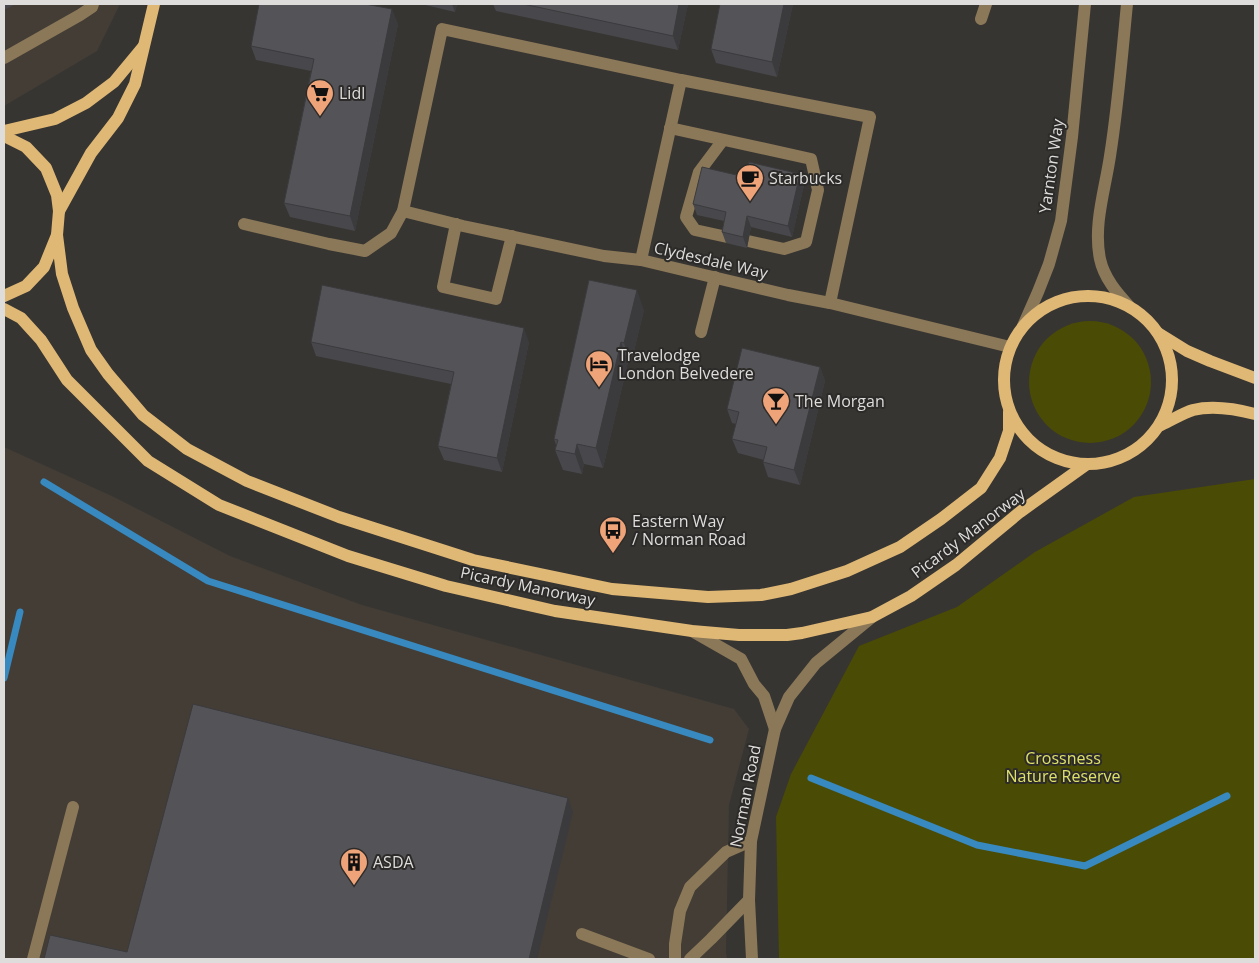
<svg xmlns="http://www.w3.org/2000/svg" width="1259" height="963" font-family="'Open Sans',sans-serif">
	<style>
		.built { fill: #433d35 }
		.green { fill: #4a4b05 }
		.lines { fill: none; stroke-linecap: round; stroke-linejoin: round }
		.stream { stroke: #3889bf; stroke-width: 7 }
		.minor { stroke: #8b7858; stroke-width: 12 }
		.major { stroke: #e0b875; stroke-width: 12 }
		.wall { fill: #48474b }
		.shaded-wall { fill: #3b3a3d }
		.building { fill: #545357; stroke: #3b3a3d }
		.labels { text-anchor: middle; dominant-baseline: central; stroke-width: 4; stroke-linejoin: round; paint-order: stroke }
		.poi-label { font-size: 16px; fill: #dedddb; stroke: #2d2b29; text-anchor: start }
		.street-label { font-size: 16px; fill: #dedddb; stroke: #2d2b29 }
		.park-label { font-size: 16px; fill: #dee168; stroke: #2d2b29 }
	</style>
	<rect width="100%" height="100%" fill="#373532"/>
	<g class="built">
		<polygon points="4,4 120,4 97,51 4,106"/>
		<polygon points="4,447 114,497 230,556 362,605 734,709 749,729 729,805 726,952 727,959 4,959"/>
	</g>
	<g class="green">
		<circle cx="1090" cy="382" r="61"/>
		<polygon points="1255,479 1255,959 779,959 776,817 791,774 859,646 957,607 1035,552 1134,497"/>
	</g>
	<g class="lines">
		<g class="stream">
			<polyline points="44,482 208,581 710,740"/>
			<polyline points="4,678 20,612"/>
			<polyline points="811,778 977,845 1085,866 1227,796"/>
		</g>
		<g class="minor">
			<path d="M1127,4C1122,55 1118,106 1110,156C1105,190 1093,225 1100,259C1104,278 1117,293 1130,307"/>
			<polyline points="981,19 986,4"/>
			<polyline points="4,58 80,15 92,7 93,4"/>
			<polyline points="670,128 811,159 818,190 806,242 784,249 748,241"/>
			<polyline points="723,140 699,172 686,217 695,230 727,237"/>
			<polyline points="403,211 463,226 604,256 641,260 788,295 830,303 1010,347"/>
			<polyline points="244,224 329,244 365,251 391,233 403,211 442,29 681,80"/>
			<polyline points="456,224 443,287 496,299 512,236"/>
			<polyline points="641,260 681,80 870,117 830,303"/>
			<polyline points="1023,326 1038,292 1049,264 1061,221 1072,137 1085,4"/>
			<polyline points="701,332 715,277"/>
			<polyline points="692,631 741,659 754,684 764,696 775,729"/>
			<polyline points="582,934 649,959"/>
			<polyline points="33,959 73,807"/>
			<polyline points="675,959 675,944 680,911 690,887 726,852 751,841"/>
			<polyline points="690,959 711,939 749,900"/>
			<polyline points="752,959 749,900 751,841 775,729 789,697 816,663 872,617"/>
		</g>
		<g class="major">
			<polyline points="4,131 55,119 86,103 114,82 143,47"/>
			<polyline points="4,136 26,147 46,168 57,195 59,211 57,235 44,267 26,286 4,296"/>
			<polyline points="59,211 91,153 118,118 135,84 154,4"/>
			<polyline points="57,235 62,274 73,308 91,350 108,374 143,415 187,449 247,481 339,517 473,560 612,589 708,597 761,595 791,589 847,571 900,547 941,519 981,488 1000,458 1009,431 1009,412"/>
			<circle cx="1088" cy="380" r="84"/>
			<polyline points="4,309 21,318 41,340 67,380 148,461 219,505 348,556 446,586 555,611 692,631 739,635 787,635 802,633 872,617 911,596 956,565 1020,512 1087,464"/>
			<polyline points="1158,333 1187,351 1210,361 1255,378"/>
			<path d="M1161,425C1172,420 1183,413 1193,410C1213,405 1236,409 1255,414"/>
		</g>
	</g>
	<g class="wall">
		<polygon points="4,4 16,4 4,10"/>
		<polygon points="421,4 457,4 455,12"/>
		<polygon points="493,4 688,4 678,50 496,11"/>
		<polygon points="720,4 793,4 777,77 716,63 711,49"/>
		<polygon points="398,24 355,231 290,217 284,203 311,71 256,60 251,46"/>
		<polygon points="745,177 804,185 792,237 751,227 747,248 726,243 722,232 724,221 697,215 693,204"/>
		<polygon points="589,280 644,310 631,363 628,362 603,468 584,464 582,474 563,470 555,450 556,445 554,439"/>
		<polygon points="311,342 529,342 502,472 444,460 438,446 451,384 316,356"/>
		<polygon points="820,367 825,381 800,485 768,477 763,462 764,460 738,453 732,439 736,424 732,423 727,409"/>
	</g>
	<g class="shaded-wall">
		<polygon points="452,4 457,4 455,12"/>
		<polygon points="679,4 688,4 678,50 673,36"/>
		<polygon points="784,4 793,4 777,77 772,62"/>
		<polygon points="392,9 398,24 355,231 350,216"/>
		<polygon points="800,174 804,185 792,237 788,226"/>
		<polygon points="747,216 751,227 747,248 743,237"/>
		<polygon points="637,290 644,310 631,363 624,343"/>
		<polygon points="524,328 529,342 502,472 497,458"/>
		<polygon points="621,342 628,362 603,468 596,448"/>
		<polygon points="820,367 825,381 800,485 794,470"/>
		<polygon points="577,444 584,464 582,474 575,454"/>
		<polygon points="568,798 573,812 537,959 529,959"/>
	</g>
	<g class="building">
		<polygon points="259,4 365,4 392,9 350,216 284,203 314,59 251,46"/>
		<polygon points="523,4 679,4 673,36"/>
		<polygon points="720,4 784,4 772,62 711,49"/>
		<polygon points="749,162 800,174 788,226 747,216 743,237 722,232 726,212 693,204 702,167 745,177"/>
		<polygon points="589,280 637,290 624,343 621,342 596,448 577,444 575,454 555,450 558,440 554,439"/>
		<polygon points="322,285 524,328 497,458 438,446 454,372 311,342"/>
		<polygon points="742,348 820,367 794,470 763,462 767,447 732,439 739,412 727,409"/>
		<polygon points="193,704 568,798 529,959 44,959 50,935 127,952"/>
	</g>
	<defs>
		<g id="supermarket-pin" transform="scale(1.4375)"><path d="M0 17L-7.5 6A9.5 9.5 0 1 1 7.5 6Z" fill="#efa378" stroke="#2d2b29"/><path d="M-6-5.5h2.5l.6 2H6L4.5 2H-2.5L-4.4-4H-6ZM-1.5 3.2a1.3 1.3 0 1 0 .1 0ZM3 3.2a1.3 1.3 0 1 0 .1 0Z" fill="#111"/></g>
		<g id="cafe-pin" transform="scale(1.4375)"><path d="M0 17L-7.5 6A9.5 9.5 0 1 1 7.5 6Z" fill="#efa378" stroke="#2d2b29"/><path d="M-5.5-4.5H6V0H3Q3 3.5 0 3.5H-2.5Q-5.5 3.5-5.5 0ZM3-3.2v2h1.7v-2ZM-6 4.5H4V6H-6Z" fill="#111"/></g>
		<g id="hotel-pin" transform="scale(1.4375)"><path d="M0 17L-7.5 6A9.5 9.5 0 1 1 7.5 6Z" fill="#efa378" stroke="#2d2b29"/><path d="M-6-4.5h1.5V1H6V5H4.5V3h-9V5H-6ZM-4 0a1.8 1.8 0 1 1 3.6 0ZM.5 0V-2.5h3Q6-2.5 6 0Z" fill="#111"/></g>
		<g id="bar-pin" transform="scale(1.4375)"><path d="M0 17L-7.5 6A9.5 9.5 0 1 1 7.5 6Z" fill="#efa378" stroke="#2d2b29"/><path d="M-6-5H6L.8 .8V4.5H3.5V6h-7V4.5H-.8V.8Z" fill="#111"/></g>
		<g id="bus-pin" transform="scale(1.4375)"><path d="M0 17L-7.5 6A9.5 9.5 0 1 1 7.5 6Z" fill="#efa378" stroke="#2d2b29"/><path d="M-5-6H5V4H4V6H2V4H-2V6H-4V4H-5ZM-3.5-4V0h7V-4ZM-3.5 1.2v1.5H-2V1.2ZM2 1.2v1.5H3.5V1.2Z" fill="#111"/></g>
		<g id="building-pin" transform="scale(1.4375)"><path d="M0 17L-7.5 6A9.5 9.5 0 1 1 7.5 6Z" fill="#efa378" stroke="#2d2b29"/><path d="M-4-6H4V6H1V3H-1V6H-4ZM-2.5-4.3h1.7v1.8h-1.7ZM.8-4.3h1.7v1.8H.8ZM-2.5-1h1.7V.8h-1.7ZM.8-1h1.7V.8H.8Z" fill="#111"/></g>
	</defs>
	<g fill-rule="evenodd">
		<use href="#supermarket-pin" x="320" y="93"/>
		<use href="#cafe-pin" x="750" y="178"/>
		<use href="#hotel-pin" x="599" y="364"/>
		<use href="#bar-pin" x="776" y="401"/>
		<use href="#bus-pin" x="613" y="530"/>
		<use href="#building-pin" x="354" y="862"/>
	</g>
	<g class="labels">
		<g class="poi-label">
			<text x="339" y="93">Lidl</text>
			<text x="769" y="178">Starbucks</text>
			<text x="618" y="355">Travelodge<tspan x="618" dy="18">London Belvedere</tspan></text>
			<text x="795" y="401">The Morgan</text>
			<text x="632" y="521">Eastern Way<tspan x="632" dy="18">/ Norman Road</tspan></text>
			<text x="373" y="862">ASDA</text>
		</g>
		<g class="street-label">
			<text transform="translate(1051 166) rotate(-82)">Yarnton Way</text>
			<text transform="translate(711 260) rotate(13)">Clydesdale Way</text>
			<text transform="translate(968 533) rotate(-37)">Picardy Manorway</text>
			<text transform="translate(528 586) rotate(12)">Picardy Manorway</text>
			<text transform="translate(745 796) rotate(-79)">Norman Road</text>
		</g>
		<g class="park-label">
			<text x="1063" y="758">Crossness<tspan x="1063" dy="18">Nature Reserve</tspan></text>
		</g>
	</g>
	<rect width="1259" height="963" fill="none" stroke="#dedddb" stroke-width="10"/>
</svg>
